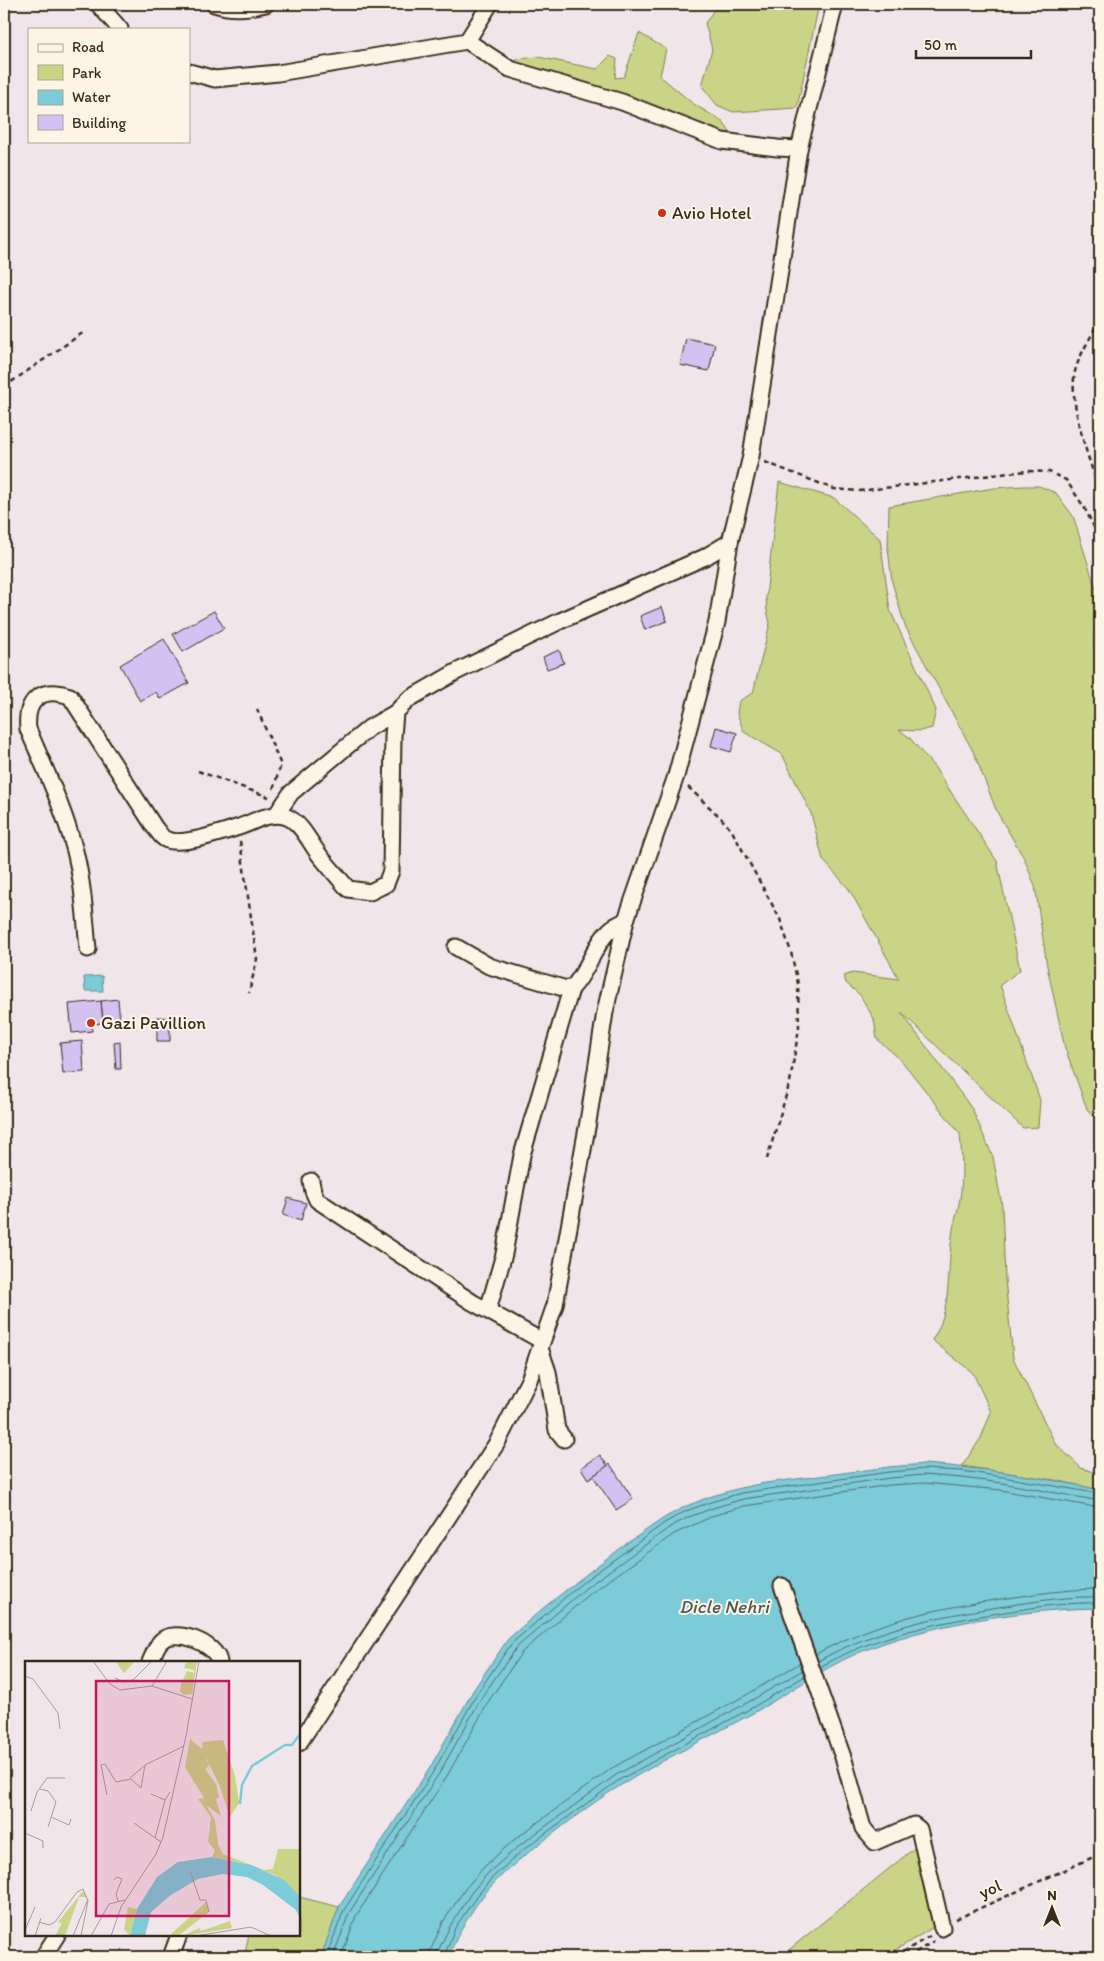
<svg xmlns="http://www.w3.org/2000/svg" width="1104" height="1961" font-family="Itim,sans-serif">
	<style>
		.green { fill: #c9d487; stroke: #827f52 }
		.water { fill: #7ccbd8; stroke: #628b8e }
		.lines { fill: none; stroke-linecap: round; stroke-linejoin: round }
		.shore { stroke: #556a68; stroke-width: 1 }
		.building { fill: #d4c0f1; stroke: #3b2a1e }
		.minor-casing { stroke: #3b2a1e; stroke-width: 19 }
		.path { stroke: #3b2a1e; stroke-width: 2.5; stroke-dasharray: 5 4; stroke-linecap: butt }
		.minor { stroke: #fcf5e5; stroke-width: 15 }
		.poi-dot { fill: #c8321e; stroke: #fcf5e5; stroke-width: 2 }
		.labels { text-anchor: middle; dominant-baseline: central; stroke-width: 4; stroke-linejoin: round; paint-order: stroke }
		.poi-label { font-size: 18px; fill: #3b2a1e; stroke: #fcf5e5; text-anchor: start }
		.street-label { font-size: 18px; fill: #3b2a1e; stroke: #fcf5e5 }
		.water-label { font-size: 19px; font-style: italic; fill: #4e5a56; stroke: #fcf5e5 }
		.inset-river { fill: none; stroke: #7ccbd8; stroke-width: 2.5 }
		.inset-road { fill: none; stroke: #a89a98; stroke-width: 1 }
		.view { fill: #c2185b; fill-opacity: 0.15; stroke: #c2185b; stroke-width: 2.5 }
		.inset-edge { fill: none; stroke: #3b2a1e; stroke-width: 2.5 }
	</style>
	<rect width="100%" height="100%" fill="#f0e5e9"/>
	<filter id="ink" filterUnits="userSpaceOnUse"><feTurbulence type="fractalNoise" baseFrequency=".02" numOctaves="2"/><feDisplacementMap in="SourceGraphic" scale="10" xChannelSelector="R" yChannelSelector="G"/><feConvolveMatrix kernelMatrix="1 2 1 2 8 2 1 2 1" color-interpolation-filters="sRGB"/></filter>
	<g filter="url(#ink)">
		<g class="green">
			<polygon points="718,4 819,4 797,108 733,112 717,105 702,86 712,49 705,23"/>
			<path d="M639,33L666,49L660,76L692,103L723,122L731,134C681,124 635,99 587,83C564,76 539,71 516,65V59L538,57L597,69L610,56L617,59L615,78L624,77Z"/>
			<path d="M779,482L834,498L880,539L890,610L936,710L932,728L920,731L899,730L909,737L935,768L997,861L1020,970L1000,985L1040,1100L1038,1127L1023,1128L901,1012L972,1109L993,1157L1002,1206L1005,1279L1013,1358L1055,1443L1081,1468L1100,1474V1490L1055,1480L962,1466L981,1438L991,1412L973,1373L932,1340C952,1312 947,1270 952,1236C953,1224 958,1212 960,1199C963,1178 962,1155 960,1134L901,1060L877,1039L874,1019L860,995L846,983L844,976L853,973L899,979L849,889L823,860L811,813L782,754L744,732L737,713L739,701L753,693L770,623L767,611L766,597Z"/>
			<polygon points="1023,486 1039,486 1056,493 1073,516 1099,599 1100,621 1094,636 1094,647 1100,658 1100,1125 1087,1109 1065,1048 1047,966 1035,886 1024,858 997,812 974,753 905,626 892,582 888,548 889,506 994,488"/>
			<polygon points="917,1846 937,1925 884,1957 780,1957"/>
			<polygon points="299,1897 339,1907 321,1957 244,1957 249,1935 299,1935"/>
		</g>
		<g class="water">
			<polygon points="102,976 103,991 85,991 84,977"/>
			<path d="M924,1464C984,1468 1042,1477 1100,1490V1608C1029,1609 940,1622 873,1647C831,1662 794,1690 755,1712C711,1736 666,1758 623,1784C599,1798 576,1816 554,1833C534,1848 515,1862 497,1880C476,1901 460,1929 448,1957H321L339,1907L431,1766L474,1689L508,1639L542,1609L620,1548L664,1518L684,1507L709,1497L740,1488L765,1483L889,1467Z"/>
		</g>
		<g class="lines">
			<g class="shore">
				<path d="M816,1654C877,1621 933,1609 1001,1599C1034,1594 1067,1589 1100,1589"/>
				<path d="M818,1661C877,1628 938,1616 1005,1606C1037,1601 1068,1596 1100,1597"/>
				<path d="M820,1667C878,1634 940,1622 1005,1612C1037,1607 1068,1602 1100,1603"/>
				<polyline points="326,1957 344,1910 435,1769 478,1692 512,1643 583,1582 666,1522 686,1511 711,1502 741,1493 889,1472 924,1469 962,1471 1003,1477 1100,1494"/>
				<polyline points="333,1957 349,1913 440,1772 483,1695 517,1647 587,1587 670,1527 689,1517 713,1508 743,1499 890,1478 924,1475 962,1478 1002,1483 1100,1501"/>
				<polyline points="341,1957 356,1916 447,1776 490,1699 522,1652 591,1593 674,1534 715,1515 744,1506 890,1485 924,1483 1001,1490 1100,1508"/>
				<polyline points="430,1957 431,1949 443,1922 465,1889 484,1867 515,1839 612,1768 748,1694 800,1663"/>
				<polyline points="437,1957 438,1951 450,1926 471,1893 489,1872 520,1845 616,1775 752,1700 803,1670"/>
				<polyline points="444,1957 455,1928 476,1897 493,1877 524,1849 619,1780 755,1706 805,1676"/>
			</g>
		</g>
		<g class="building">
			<polygon points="686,338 715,344 709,371 680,365"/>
			<polygon points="662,607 667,621 645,630 640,616"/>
			<polygon points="214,611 224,628 183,652 173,634"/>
			<polygon points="164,639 189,683 160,699 156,692 140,701 120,665"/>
			<polygon points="559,650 564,663 547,669 543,657"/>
			<polygon points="716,727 737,733 731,752 711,746"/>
			<polygon points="118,999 120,1022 103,1023 101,1001"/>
			<polygon points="101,1001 103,1023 91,1024 92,1031 72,1033 69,1004"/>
			<polygon points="157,1017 170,1018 170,1041 157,1041"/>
			<polygon points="82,1041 84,1072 63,1074 60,1043"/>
			<polygon points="120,1041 121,1069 116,1069 114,1042"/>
			<polygon points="288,1198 306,1203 301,1221 283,1215"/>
			<polygon points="600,1455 608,1466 588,1479 581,1468"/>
			<polygon points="610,1464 633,1499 616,1510 593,1476"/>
		</g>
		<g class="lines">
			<g class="minor-casing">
				<g id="minor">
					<polyline points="98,4 120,29"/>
					<path d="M214,4C232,10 248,8 266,4"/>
					<polyline points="467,41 490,4"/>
					<polyline points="189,72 215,79 278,73 467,41 510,69 622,102 722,141 777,148 799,149"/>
					<polyline points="276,815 291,793 369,728 395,713"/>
					<path d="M456,947L489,966L563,988L571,989C588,972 595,942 612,928C616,925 622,923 626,920"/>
					<path d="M88,949C85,916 83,883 75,851C64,809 45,769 28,729C25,700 41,686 70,696L155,828C158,831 161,837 165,839C179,847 224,832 239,827C254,822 270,811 287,817C302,823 311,845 321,857C330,868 339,878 348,889L370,892L386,884L391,871L393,736L395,713L409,699L456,672L560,621L705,557L730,542"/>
					<polyline points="311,1181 313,1191 317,1200 472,1302 542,1341"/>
					<polyline points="488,1310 504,1254 522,1155 571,989"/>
					<polyline points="540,1348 548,1372 557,1430 564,1439"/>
					<polyline points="782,1586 844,1760 863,1828 875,1842 914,1825 919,1829 942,1928"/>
					<path d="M150,1662C153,1656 156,1646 161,1641C175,1627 216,1643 219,1662"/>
					<polyline points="299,1743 497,1443 529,1380 555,1305 588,1122 605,1012 626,920 676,776 717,622 730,542 751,456 799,149 835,4"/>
					<polyline points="43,1957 57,1935"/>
					<polyline points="171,1957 179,1935"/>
				</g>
			</g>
			<g class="path">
				<path d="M1100,320C1092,335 1081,352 1076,368C1066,399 1090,462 1100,492"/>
				<polyline points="4,387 84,332"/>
				<polyline points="765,462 834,489 859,491 1026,471 1049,472 1066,480 1084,507 1100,539"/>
				<polyline points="257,709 281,765 272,792"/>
				<polyline points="198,771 269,797"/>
				<polyline points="688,787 721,818 732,831 780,919 791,952 798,984 799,1028 790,1082 767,1159"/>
				<polyline points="240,841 257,959 249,993"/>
				<polyline points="956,1919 1100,1854"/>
				<polyline points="895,1957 930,1936"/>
				<polyline points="908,1957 934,1941"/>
			</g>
			<use href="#minor" class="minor"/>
		</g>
	</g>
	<g class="poi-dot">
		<circle cx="662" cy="213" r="5"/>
		<circle cx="91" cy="1023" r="5"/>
	</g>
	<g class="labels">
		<g class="poi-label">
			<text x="672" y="213">Avio Hotel</text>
			<text x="101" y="1023">Gazi Pavillion</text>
		</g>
		<g class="street-label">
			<text transform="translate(990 1889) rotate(-24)">yol</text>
		</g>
		<g class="water-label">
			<text x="724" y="1606">Dicle Nehri</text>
		</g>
	</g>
	<g transform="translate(25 1661)">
		<rect width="275" height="275" fill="#f0e5e9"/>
		<path d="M90,0H110L99,12ZM162,0H172L167,33L159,34L155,30L156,23L162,10L169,12V9L159,7ZM165,78L177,88L178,81L198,79L210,115L214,142L205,156L194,123L178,91L184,105L180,108L191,123L194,136L191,138L196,155L181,144L190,159L193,183L198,193L239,209L248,208L253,188H275V236L250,214L221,203L187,196L190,189L183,181L186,156L173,138L179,137L160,106ZM58,230L62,236H54L40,275H30L37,262L33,261ZM181,241L184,251L153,275H144ZM103,246L112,248L105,275L99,268ZM205,260L207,267L158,275L174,267L176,270Z" fill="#c9d487"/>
		<path d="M187,196L226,204L259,219L275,236V257L271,249L238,224L222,216L198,213L173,218L146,234L126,251L120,275H105L112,248L132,216L153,201Z" fill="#7ccbd8"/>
		<path class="inset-river" d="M215,143L217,124L227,105L260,84H267L275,73"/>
		<path class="inset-road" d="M68,0L85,23L95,29L127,25L167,38M0,15L8,18L33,52L35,68M90,17L98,21L108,19L127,0M127,25L142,0M105,117L119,105M15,128L23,130L31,141L23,166M126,133L140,139L145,131M82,134L76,104L80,103L91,121L106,118L116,127L120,104L159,85M6,150L12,131L22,117H40M26,156L44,164L46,158M109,162L136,181M0,172L18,180V187M130,177L140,139M165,210L175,239H181L184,251M89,219L92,216L97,218L91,233L93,240M14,261L24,264L30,261L52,231L58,228L63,240L56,275M0,269L10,246M10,275L16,257M48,275L63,238M66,275L84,243L100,239M86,275L96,246L131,193L138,176L161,75L174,0M170,275L226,266L246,275"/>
		<path class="view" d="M71,20H204V255H71Z"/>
		<rect width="275" height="275" class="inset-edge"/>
	</g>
	<rect width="1104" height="1961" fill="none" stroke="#fcf5e5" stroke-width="20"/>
	<rect x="10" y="10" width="1084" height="1941" fill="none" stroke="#3b2a1e" stroke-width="2" filter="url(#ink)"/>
	<rect x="28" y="28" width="162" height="115" fill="#fcf5e5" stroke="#afa495"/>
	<rect x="38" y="44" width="25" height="8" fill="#fcf5e5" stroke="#afa495"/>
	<text x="72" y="52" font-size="15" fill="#3b2a1e">Road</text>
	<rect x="38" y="65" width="25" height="15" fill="#c9d487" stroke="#afa495"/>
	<text x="72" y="78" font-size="15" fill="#3b2a1e">Park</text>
	<rect x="38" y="90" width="25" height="15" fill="#7ccbd8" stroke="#afa495"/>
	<text x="72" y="102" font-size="15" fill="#3b2a1e">Water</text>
	<rect x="38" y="115" width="25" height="15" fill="#d4c0f1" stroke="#afa495"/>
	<text x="72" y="128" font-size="15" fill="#3b2a1e">Building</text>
	<g transform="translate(1052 1908)" stroke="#fcf5e5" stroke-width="4" paint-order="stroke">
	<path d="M0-4L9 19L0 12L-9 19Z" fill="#3b2a1e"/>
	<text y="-8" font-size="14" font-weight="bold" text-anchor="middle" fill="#3b2a1e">N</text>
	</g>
	<path d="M916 50v8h115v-8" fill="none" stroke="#3b2a1e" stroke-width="2.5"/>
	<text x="924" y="50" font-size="15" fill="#3b2a1e" stroke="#fcf5e5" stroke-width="4" paint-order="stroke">50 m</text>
</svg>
